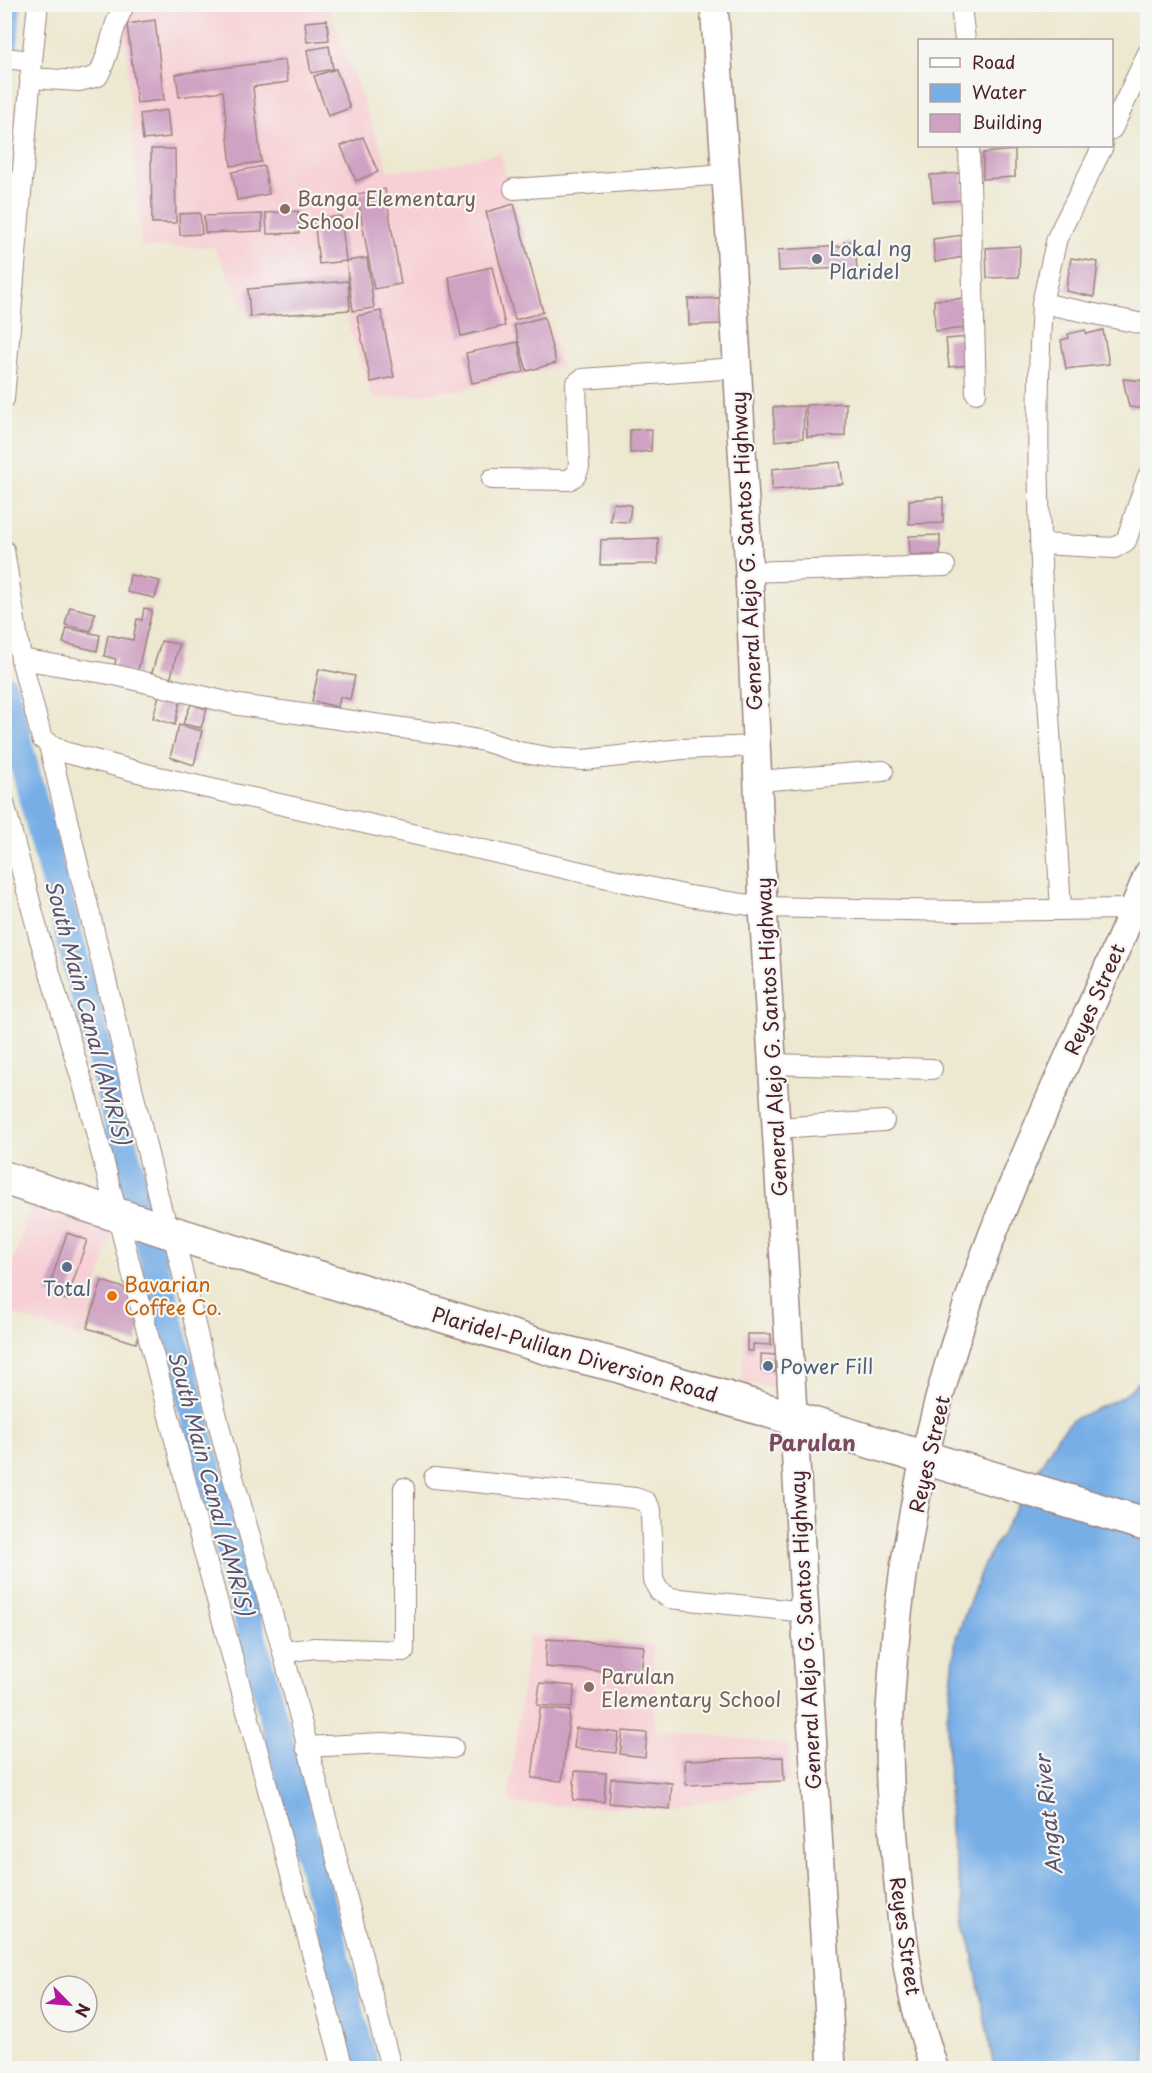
<svg xmlns="http://www.w3.org/2000/svg" width="1152" height="2073" font-family="'Playpen Sans',sans-serif">
	<style>
		.built { fill: #f7cfd4 }
		.water { fill: #77aee6; stroke: #606688; stroke-width: 1.5 }
		.lines { fill: none; stroke-linecap: round; stroke-linejoin: round }
		.river { stroke: #77aee6; stroke-width: 28 }
		.building { fill: #cfa1c3 }
		.street-casing { stroke: #9c847e; stroke-width: 22 }
		.secondary-casing { stroke: #9c847e; stroke-width: 30 }
		.highway-casing { stroke: #9c847e; stroke-width: 36 }
		.street { stroke: #fff; stroke-width: 20 }
		.secondary { stroke: #fff; stroke-width: 27 }
		.highway { stroke: #fff; stroke-width: 33 }
		.education-dot { fill: #8d6e63; stroke: #f6f6f2; stroke-width: 2 }
		.worship-dot { fill: #6b7280; stroke: #f6f6f2; stroke-width: 2 }
		.service-dot { fill: #5c6f8a; stroke: #f6f6f2; stroke-width: 2 }
		.food-dot { fill: #e8710a; stroke: #f6f6f2; stroke-width: 2 }
		.labels { text-anchor: middle; dominant-baseline: central; stroke-width: 4.5; stroke-linejoin: round; paint-order: stroke }
		.education-label { font-size: 20px; fill: #785e54; stroke: #f6f6f2; text-anchor: start }
		.worship-label { font-size: 20px; fill: #5b616d; stroke: #f6f6f2; text-anchor: start }
		.street-label { font-size: 20px; fill: #4a1f2b; stroke: #f6f6f2 }
		.food-label { font-size: 20px; fill: #c56008; stroke: #f6f6f2; text-anchor: start }
		.service-label { font-size: 20px; fill: #4e5e75; stroke: #f6f6f2 }
		.water-label { font-size: 21px; font-style: italic; fill: #5a516c; stroke: #f6f6f2 }
		.quarter-label { font-size: 22px; font-weight: bold; fill: #794c60; stroke: #f6f6f2 }
	</style>
	<rect width="100%" height="100%" fill="#f6f6f2"/>
	<filter id="ink" filterUnits="userSpaceOnUse"><feTurbulence type="fractalNoise" baseFrequency=".0167" numOctaves="2"/><feDisplacementMap in="SourceGraphic" scale="12" xChannelSelector="R" yChannelSelector="G"/><feConvolveMatrix kernelMatrix="1 2 1 2 8 2 1 2 1" color-interpolation-filters="sRGB"/></filter>
	<filter id="wash" filterUnits="userSpaceOnUse"><feTurbulence type="fractalNoise" baseFrequency=".008" numOctaves="4" result="noise"/><feDisplacementMap in="SourceGraphic" scale="24" xChannelSelector="R" yChannelSelector="G"/><feGaussianBlur stdDeviation="1.35" result="paint"/><feColorMatrix in="noise" values="0 0 0 0 0 0 0 0 0 0 0 0 0 0 0 0 0 1.4 0 .05"/><feComposite in="paint" operator="in"/></filter>
	<g filter="url(#wash)">
		<rect width="100%" height="100%" fill="#ede8d0"/>
		<g class="built">
			<polygon points="152,4 327,5 389,170 425,169 500,153 562,366 465,389 373,400 344,311 250,319 214,247 141,247 123,10"/>
			<polygon points="34,1192 116,1219 83,1338 5,1312 4,1292"/>
			<polygon points="744,1330 782,1331 785,1388 742,1383"/>
			<polygon points="529,1635 653,1645 656,1729 790,1745 790,1782 670,1810 508,1803"/>
		</g>
		<polygon class="water" points="1147,1373 1148,1703 1141,1736 1148,1757 1147,2068 994,2068 950,1834 947,1719 956,1638 982,1568 1057,1437 1072,1420 1124,1396"/>
		<g class="lines">
			<g class="river">
				<polyline points="4,43 7,4"/>
				<polyline points="4,688 365,2068"/>
			</g>
		</g>
		<g id="blocks">
			<g class="building">
				<polygon points="155,20 164,100 137,103 127,24"/>
				<polygon points="327,20 329,40 307,42 305,22"/>
				<polygon points="329,46 333,69 311,73 307,50"/>
				<polygon points="285,60 288,82 253,87 261,162 231,166 223,91 179,97 176,74"/>
				<polygon points="336,69 350,108 328,116 314,76"/>
				<polygon points="167,110 170,137 143,140 140,114"/>
				<polygon points="363,137 378,172 356,181 341,146"/>
				<polygon points="151,149 175,149 176,223 152,223"/>
				<polygon points="1015,150 1015,177 983,179 983,153"/>
				<polygon points="264,166 269,194 237,200 232,172"/>
				<polygon points="963,173 963,200 933,202 930,175"/>
				<polygon points="385,189 401,284 374,289 357,194"/>
				<polygon points="514,204 543,312 515,320 486,212"/>
				<polygon points="298,211 299,233 267,234 266,213"/>
				<polygon points="200,213 202,234 180,235 179,214"/>
				<polygon points="262,214 262,231 205,233 204,216"/>
				<polygon points="341,216 346,261 319,264 314,219"/>
				<polygon points="963,235 963,257 935,262 933,239"/>
				<polygon points="855,241 857,271 845,272 845,268 779,271 778,250 844,246 844,242"/>
				<polygon points="1020,246 1019,277 987,278 986,248"/>
				<polygon points="367,258 374,308 353,311 346,261"/>
				<polygon points="1071,258 1098,262 1094,297 1066,291"/>
				<polygon points="492,267 505,326 461,336 449,277"/>
				<polygon points="348,281 350,310 250,317 248,289"/>
				<polygon points="721,298 724,324 689,325 688,299"/>
				<polygon points="968,298 967,328 935,331 934,300"/>
				<polygon points="381,311 394,377 371,382 357,316"/>
				<polygon points="544,317 556,363 527,371 514,325"/>
				<polygon points="1085,330 1087,334 1103,330 1109,364 1066,369 1061,340 1069,338 1068,334"/>
				<polygon points="969,337 971,365 949,367 946,339"/>
				<polygon points="518,342 524,372 472,383 466,353"/>
				<polygon points="1123,379 1148,381 1148,409 1129,407"/>
				<polygon points="846,403 845,436 807,437 806,405"/>
				<polygon points="804,406 803,438 775,441 773,407"/>
				<polygon points="652,429 651,451 630,453 630,430"/>
				<polygon points="840,462 843,484 772,490 772,469"/>
				<polygon points="943,497 943,523 909,524 909,500"/>
				<polygon points="613,503 631,505 629,522 610,521"/>
				<polygon points="940,535 940,555 910,555 909,536"/>
				<polygon points="658,538 658,564 600,565 601,540"/>
				<polygon points="130,575 160,581 155,598 127,592"/>
				<polygon points="70,607 95,613 91,631 65,625"/>
				<polygon points="144,608 152,610 137,674 114,669 116,659 104,656 108,635 133,640 137,619 142,620"/>
				<polygon points="67,628 100,635 97,651 63,643"/>
				<polygon points="161,641 179,644 170,681 151,676"/>
				<polygon points="319,669 355,676 350,699 340,697 338,707 312,701"/>
				<polygon points="160,691 181,697 175,725 153,718"/>
				<polygon points="191,704 207,709 201,728 183,724"/>
				<polygon points="179,725 202,731 194,765 170,757"/>
				<polygon points="67,1233 87,1240 67,1300 47,1293"/>
				<polygon points="102,1281 137,1292 131,1313 144,1316 136,1343 87,1328"/>
				<polygon points="747,1334 771,1334 771,1345 753,1344 753,1351 747,1351"/>
				<polygon points="761,1354 776,1355 775,1372 761,1371"/>
				<polygon points="547,1639 644,1646 641,1674 545,1667"/>
				<polygon points="540,1683 575,1686 572,1708 537,1705"/>
				<polygon points="540,1708 570,1711 562,1781 532,1778"/>
				<polygon points="576,1728 619,1733 616,1753 574,1748"/>
				<polygon points="623,1731 647,1733 645,1757 620,1754"/>
				<polygon points="783,1757 784,1781 686,1785 685,1760"/>
				<polygon points="575,1771 606,1773 604,1802 573,1800"/>
				<polygon points="611,1778 672,1783 670,1809 609,1803"/>
			</g>
		</g>
	</g>
	<g filter="url(#ink)">
		<use href="#blocks" fill-opacity="0" stroke="#9c847e" stroke-width="1.5"/>
		<g class="lines">
			<g class="street-casing">
				<g id="street">
					<polyline points="961,6 965,40"/>
					<polyline points="4,58 32,61 4,399"/>
					<polyline points="32,61 38,4"/>
					<path d="M30,78L79,81L98,76C111,53 111,26 125,4"/>
					<polyline points="1112,129 1148,53"/>
					<polyline points="969,146 976,393"/>
					<polyline points="1103,146 1057,238 1042,303 1148,325"/>
					<polyline points="514,189 727,174"/>
					<path d="M1042,303C1030,505 1050,709 1061,910"/>
					<polyline points="492,479 569,480 576,475 579,467 576,384 582,379 736,368"/>
					<polyline points="1042,544 1114,548 1126,541 1148,476"/>
					<polyline points="4,550 21,659 42,739 64,752 150,775 688,896 763,907 955,911 1133,909"/>
					<polyline points="749,572 945,566"/>
					<polyline points="21,659 115,675 239,705 445,734 484,741 519,752 553,758 584,760 682,749 756,746"/>
					<polyline points="49,745 162,1212 173,1233 223,1442 283,1652 391,2068"/>
					<polyline points="758,781 883,771"/>
					<polyline points="4,803 39,936 88,1101 200,1537 343,2068"/>
					<polyline points="774,1064 932,1069"/>
					<polyline points="777,1128 884,1121"/>
					<polyline points="434,1478 635,1498 646,1502 651,1510 653,1580 659,1591 670,1598 806,1612"/>
					<polyline points="283,1652 315,1648 404,1651 404,1488"/>
					<polyline points="306,1747 383,1743 453,1748"/>
				</g>
			</g>
			<g class="secondary-casing">
				<g id="secondary">
					<polyline points="714,4 730,237 749,572 763,907 832,2068"/>
					<path d="M934,2068C927,2045 919,2021 913,1996C904,1956 901,1914 897,1873C892,1819 887,1764 890,1710C898,1551 933,1391 990,1241C1038,1117 1098,997 1148,874"/>
				</g>
			</g>
			<g class="highway-casing">
				<polyline id="highway" points="4,1178 173,1233 555,1350 616,1365 1148,1525"/>
			</g>
			<use href="#street" class="street"/>
			<use href="#secondary" class="secondary"/>
			<use href="#highway" class="highway"/>
		</g>
	</g>
	<g class="education-dot">
		<circle cx="285" cy="209" r="6"/>
		<circle cx="589" cy="1687" r="6"/>
	</g>
	<circle class="worship-dot" cx="817" cy="259" r="6"/>
	<g class="service-dot">
		<circle cx="67" cy="1267" r="6"/>
		<circle cx="768" cy="1366" r="6"/>
	</g>
	<circle class="food-dot" cx="112" cy="1296" r="6"/>
	<g class="labels">
		<g class="education-label">
			<text x="297" y="198">Banga Elementary<tspan x="297" dy="23">School</tspan></text>
			<text x="601" y="1676">Parulan<tspan x="601" dy="23">Elementary School</tspan></text>
		</g>
		<g class="worship-label">
			<text x="829" y="248">Lokal ng<tspan x="829" dy="23">Plaridel</tspan></text>
		</g>
		<g class="street-label">
			<text transform="translate(746 551) rotate(-93)">General Alejo G. Santos Highway</text>
			<text transform="translate(1094 999) rotate(-66)">Reyes Street</text>
			<text transform="translate(771 1037) rotate(-93)">General Alejo G. Santos Highway</text>
			<text transform="translate(575 1354) rotate(16)">Plaridel-Pulilan Diversion Road</text>
			<text transform="translate(929 1454) rotate(-77)">Reyes Street</text>
			<text transform="translate(805 1630) rotate(-93)">General Alejo G. Santos Highway</text>
			<text transform="translate(906 1936) rotate(82)">Reyes Street</text>
		</g>
		<g class="food-label">
			<text x="124" y="1284">Bavarian<tspan x="124" dy="23">Coffee Co.</tspan></text>
		</g>
		<g class="service-label">
			<text x="67" y="1288">Total</text>
			<text x="780" y="1366" text-anchor="start">Power Fill</text>
		</g>
		<g class="water-label">
			<text transform="translate(89 1012) rotate(75)">South Main Canal (AMRIS)</text>
			<text transform="translate(212 1483) rotate(75)">South Main Canal (AMRIS)</text>
			<text transform="translate(1047 1815) rotate(-96)">Angat River</text>
		</g>
		<g class="quarter-label">
			<text x="812" y="1441">Parulan</text>
		</g>
	</g>
	<rect width="1152" height="2073" fill="none" stroke="#f6f6f2" stroke-width="24"/>
	<rect x="918" y="39" width="195" height="108" fill="#f6f6f2" stroke="#b1a0a2" stroke-width="1.5"/>
	<rect x="930" y="58" width="30" height="9" fill="#ffffff" stroke="#b1a0a2" stroke-width="1.5"/>
	<text x="972" y="69" font-size="18" fill="#4a1f2b">Road</text>
	<rect x="930" y="84" width="30" height="18" fill="#77aee6" stroke="#b1a0a2" stroke-width="1.5"/>
	<text x="972" y="99" font-size="18" fill="#4a1f2b">Water</text>
	<rect x="930" y="114" width="30" height="18" fill="#cfa1c3" stroke="#b1a0a2" stroke-width="1.5"/>
	<text x="972" y="129" font-size="18" fill="#4a1f2b">Building</text>
	<g transform="translate(69 2004) rotate(115)"><circle r="28" fill="#f6f6f2" stroke="#b1a0a2" stroke-width="1.5"/>
	<path d="M0-4.5L10 22L0 15L-10 22Z" fill="#b5179e"/>
	<text y="-9" font-size="16" font-weight="bold" text-anchor="middle" fill="#4a1f2b">N</text>
	</g>
</svg>
